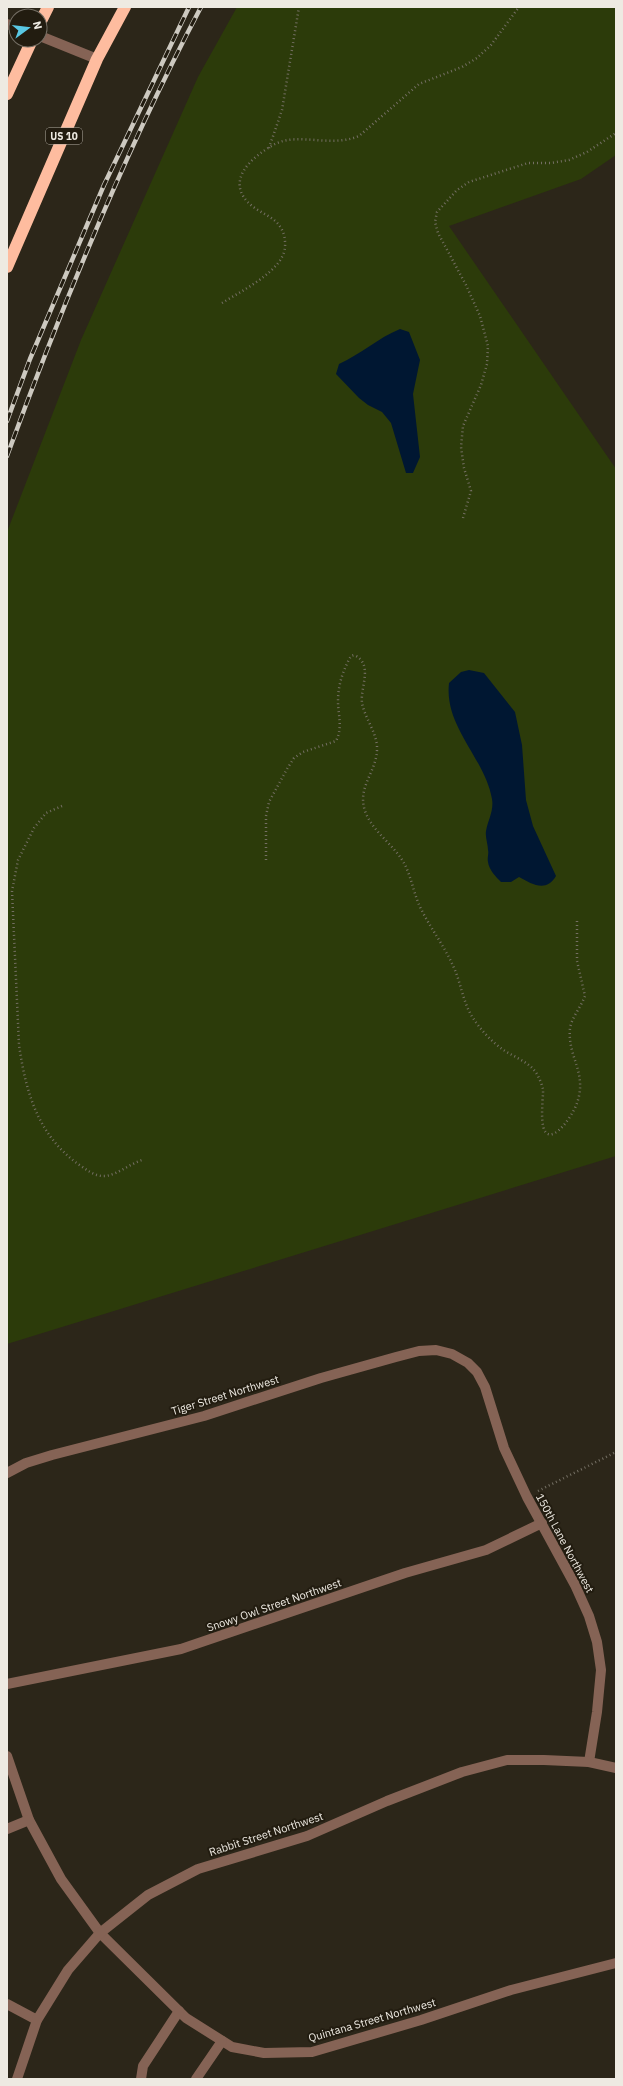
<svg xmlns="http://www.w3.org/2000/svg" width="623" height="2086" font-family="'IBM Plex Sans',sans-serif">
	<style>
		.green { fill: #2c3b0a }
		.water { fill: #001732 }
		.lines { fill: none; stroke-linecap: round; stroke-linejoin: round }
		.path { stroke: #746f63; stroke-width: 2.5; stroke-dasharray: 1 3; stroke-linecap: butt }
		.minor { stroke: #856355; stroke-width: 10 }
		.highway { stroke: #febc9f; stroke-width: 12 }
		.rail-casing { stroke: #cdc9c0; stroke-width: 4.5 }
		.rail { stroke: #221c10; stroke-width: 3; stroke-dasharray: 9; stroke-linecap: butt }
		.labels { text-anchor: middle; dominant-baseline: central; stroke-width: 4; stroke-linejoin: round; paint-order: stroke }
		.shield { fill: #221c10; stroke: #b1aca3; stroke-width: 1 }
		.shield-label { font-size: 10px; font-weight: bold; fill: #eeeae2 }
		.street-label { font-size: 11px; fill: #eeeae2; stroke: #221c10 }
	</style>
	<rect width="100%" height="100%" fill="#2c2619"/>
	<polygon class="green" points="237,7 616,7 616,155 581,179 449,226 616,469 616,1156 7,1344 7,532 81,340 198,77"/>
	<g class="water">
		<path d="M400,329L409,332L420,360L413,394L420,457L413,473H406L391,423L382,412L368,405L359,398L336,374L339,364C361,354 378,338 400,329Z"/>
		<path d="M469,670L484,673L515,712L522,745L526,800L533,826L556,876C546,893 532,884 519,877L511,882H501C496,877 489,870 488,862C487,858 489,853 488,850C488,844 485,837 486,831C488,820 494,811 492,799C485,758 444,727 449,683L461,672Z"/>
	</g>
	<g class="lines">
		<g class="path">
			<polyline points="7,8 7,7"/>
			<polyline points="269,148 282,110 299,7"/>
			<path d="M222,303C240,292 272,276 282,257C287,248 286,234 279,225C273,217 261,213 252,206C223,182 251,157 275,144C299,132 331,148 359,136L419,84L462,67L477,58L491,45L519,7"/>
			<polyline points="463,518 471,491 464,468 461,447 463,426 481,385 487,364 488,346 480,316 466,285 438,233 435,222 437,212 457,190 469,182 528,163 551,163 569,160 587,152 616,133"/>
			<path d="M62,806L46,813L34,828L18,860L12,891L19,1045C26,1093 38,1135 78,1164C87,1170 95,1177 106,1176C118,1174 130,1164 142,1160"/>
			<path d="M266,860V816L269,802L287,769L294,758L303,752L336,741C343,727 338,715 338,701C338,685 343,670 351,656L354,655C374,664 360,687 362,703C365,719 378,734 377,750C376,773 357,787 365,811C373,833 395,845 405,865C412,879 414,895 421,909C431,929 445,947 454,968C461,983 463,1003 473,1018C480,1029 491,1041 502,1049C515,1058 531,1062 538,1076C540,1080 542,1085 543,1089C544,1097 535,1148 558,1131C565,1125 571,1116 575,1108C590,1074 567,1059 570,1028C572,1017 581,1007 585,996L577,961V918"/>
			<polyline points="538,1491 616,1452"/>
		</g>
		<g class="minor">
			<polyline points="7,24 16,27"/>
			<polyline points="40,36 97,59"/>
			<polyline points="7,1473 26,1463 52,1455 204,1416 321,1378 396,1357 419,1351 436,1350 452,1354 468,1363 477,1372 485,1387 504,1448 527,1497 575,1585 589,1616 597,1642 601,1670 597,1712 589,1762"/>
			<polyline points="7,1684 181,1649 405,1573 486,1550 542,1523"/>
			<polyline points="7,1756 29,1820 61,1879 100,1933 186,2018 232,2047 264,2053 312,2052 421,2020 511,1990 616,1963"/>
			<polyline points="7,1829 29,1820"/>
			<polyline points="7,2004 37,2020"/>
			<polyline points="17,2079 37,2020 68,1970 100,1933 148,1895 198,1869 307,1836 387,1801 462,1772 507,1760 544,1760 589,1762 616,1768"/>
			<polyline points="141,2079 143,2066 179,2011"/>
			<polyline points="196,2079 222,2041"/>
		</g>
		<g class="highway">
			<polyline points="40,23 48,7"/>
			<polyline points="7,94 32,40"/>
			<polyline points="7,267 97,59 125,7"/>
		</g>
		<g class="rail-casing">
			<g id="rail">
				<polyline points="7,421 30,359 104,185 189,7"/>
				<path d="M7,456C63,303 125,151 201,7"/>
			</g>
		</g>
		<use href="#rail" class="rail"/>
	</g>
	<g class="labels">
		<rect class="shield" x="46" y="128" width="36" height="16" rx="3"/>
		<g class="shield-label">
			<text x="64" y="136">US 10</text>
		</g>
		<g class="street-label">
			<text transform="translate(225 1395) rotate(-17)">Tiger Street Northwest</text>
			<text transform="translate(565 1543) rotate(62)">150th Lane Northwest</text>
			<text transform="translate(274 1605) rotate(-19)">Snowy Owl Street Northwest</text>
			<text transform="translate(266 1834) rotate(-18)">Rabbit Street Northwest</text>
			<text transform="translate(372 2020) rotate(-16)">Quintana Street Northwest</text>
		</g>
	</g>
	<rect width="623" height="2086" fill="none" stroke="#eeeae2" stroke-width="16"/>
	<g transform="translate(28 28) rotate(75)"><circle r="19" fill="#221c10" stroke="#746e64"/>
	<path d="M0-3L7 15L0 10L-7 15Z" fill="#59c8e4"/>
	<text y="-6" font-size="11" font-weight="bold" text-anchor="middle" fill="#eeeae2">N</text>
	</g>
</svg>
